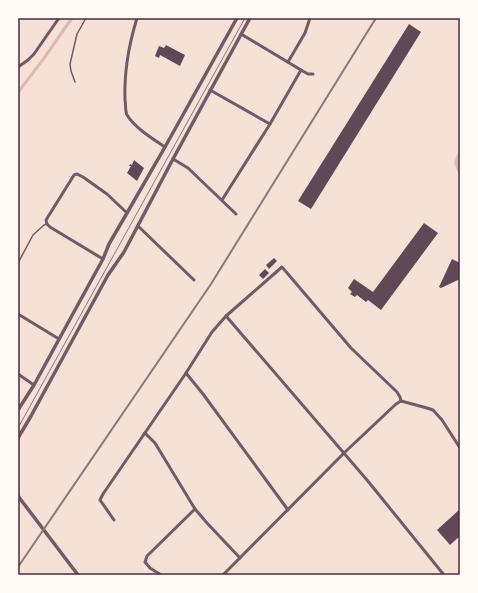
<svg xmlns="http://www.w3.org/2000/svg" width="478" height="593" font-family="'Space Grotesk',sans-serif">
	<style>
		.water { fill: #dcb8b0 }
		.building { fill: #644757 }
		.lines { fill: none; stroke-linecap: round; stroke-linejoin: round }
		.service { stroke: #755966; stroke-width: 1.5 }
		.minor { stroke: #755966; stroke-width: 3 }
		.tertiary { stroke: #755966; stroke-width: 3.5 }
		.tram { stroke: #8f747c; stroke-width: 1 }
		.rail { stroke: #8f747c; stroke-width: 2 }
		.neatline { fill: none; stroke: #4a2c40; stroke-width: 1.5 }
	</style>
	<rect width="100%" height="100%" fill="#f7e1d7"/>
	<g class="water">
		<polygon points="70,18 74,18 46,58 18,95 18,90 43,57"/>
		<polygon points="460,147 460,177 454,163"/>
	</g>
	<g class="building">
		<polygon points="409,24 421,32 311,209 298,201"/>
		<polygon points="166,45 185,55 180,66 160,55 159,58 155,56 159,46 164,48"/>
		<polygon points="134,160 144,168 137,181 127,173 131,166 129,166 130,164 132,165"/>
		<polygon points="424,223 438,233 381,310 368,300 366,302 357,295 355,297 350,294 352,292 348,288 354,279 373,292"/>
		<polygon points="274,258 277,261 269,269 266,265"/>
		<polygon points="452,259 460,263 460,279 441,288 439,287"/>
		<polygon points="265,269 269,273 263,279 259,275"/>
		<polygon points="460,509 460,536 450,545 437,530"/>
	</g>
	<g class="lines">
		<g class="service">
			<polyline points="75,82 71,71 70,64 77,34 86,18"/>
			<polyline points="18,263 33,235 44,225 47,224"/>
		</g>
		<g class="minor">
			<path d="M137,18C129,44 124,73 125,100C126,105 125,111 127,115C135,128 153,139 165,147"/>
			<polyline points="241,34 301,70 308,74 313,74"/>
			<polyline points="288,62 305,33 310,18"/>
			<polyline points="18,67 28,60 34,54 59,18"/>
			<polyline points="210,90 270,124"/>
			<polyline points="173,159 188,168 236,214"/>
			<polyline points="222,200 270,124 301,70"/>
			<polyline points="138,226 194,280"/>
			<polyline points="103,259 50,227 47,224 46,220 74,175 77,174 83,177 107,194 127,213"/>
			<polyline points="18,314 59,339"/>
			<polyline points="226,316 367,480 444,575"/>
			<polyline points="186,373 190,378 203,394 288,510"/>
			<polyline points="18,374 34,385"/>
			<polyline points="401,401 427,408 433,410 442,420 460,448"/>
			<polyline points="145,433 155,443 195,509 207,523 240,558"/>
			<polyline points="114,520 100,500 103,494 186,373 212,332 226,316 282,267 351,348 397,392 400,397 401,401"/>
			<polyline points="161,575 150,568 145,562 147,556 195,509"/>
			<polyline points="223,575 344,453 396,404 401,401"/>
		</g>
		<g class="tertiary">
			<polyline points="18,410 34,385 75,310 103,259 109,244 127,213 165,147 237,18"/>
			<polyline points="18,438 31,416 108,275 124,252 173,159 250,18"/>
			<polyline points="18,496 78,575"/>
		</g>
		<polyline class="tram" points="18,428 245,18"/>
		<polyline class="rail" points="18,567 211,284 376,18"/>
	</g>
	<rect width="478" height="593" fill="none" stroke="#fffaf5" stroke-width="38"/>
	<rect x="19" y="19" width="440" height="555" class="neatline"/>
</svg>
